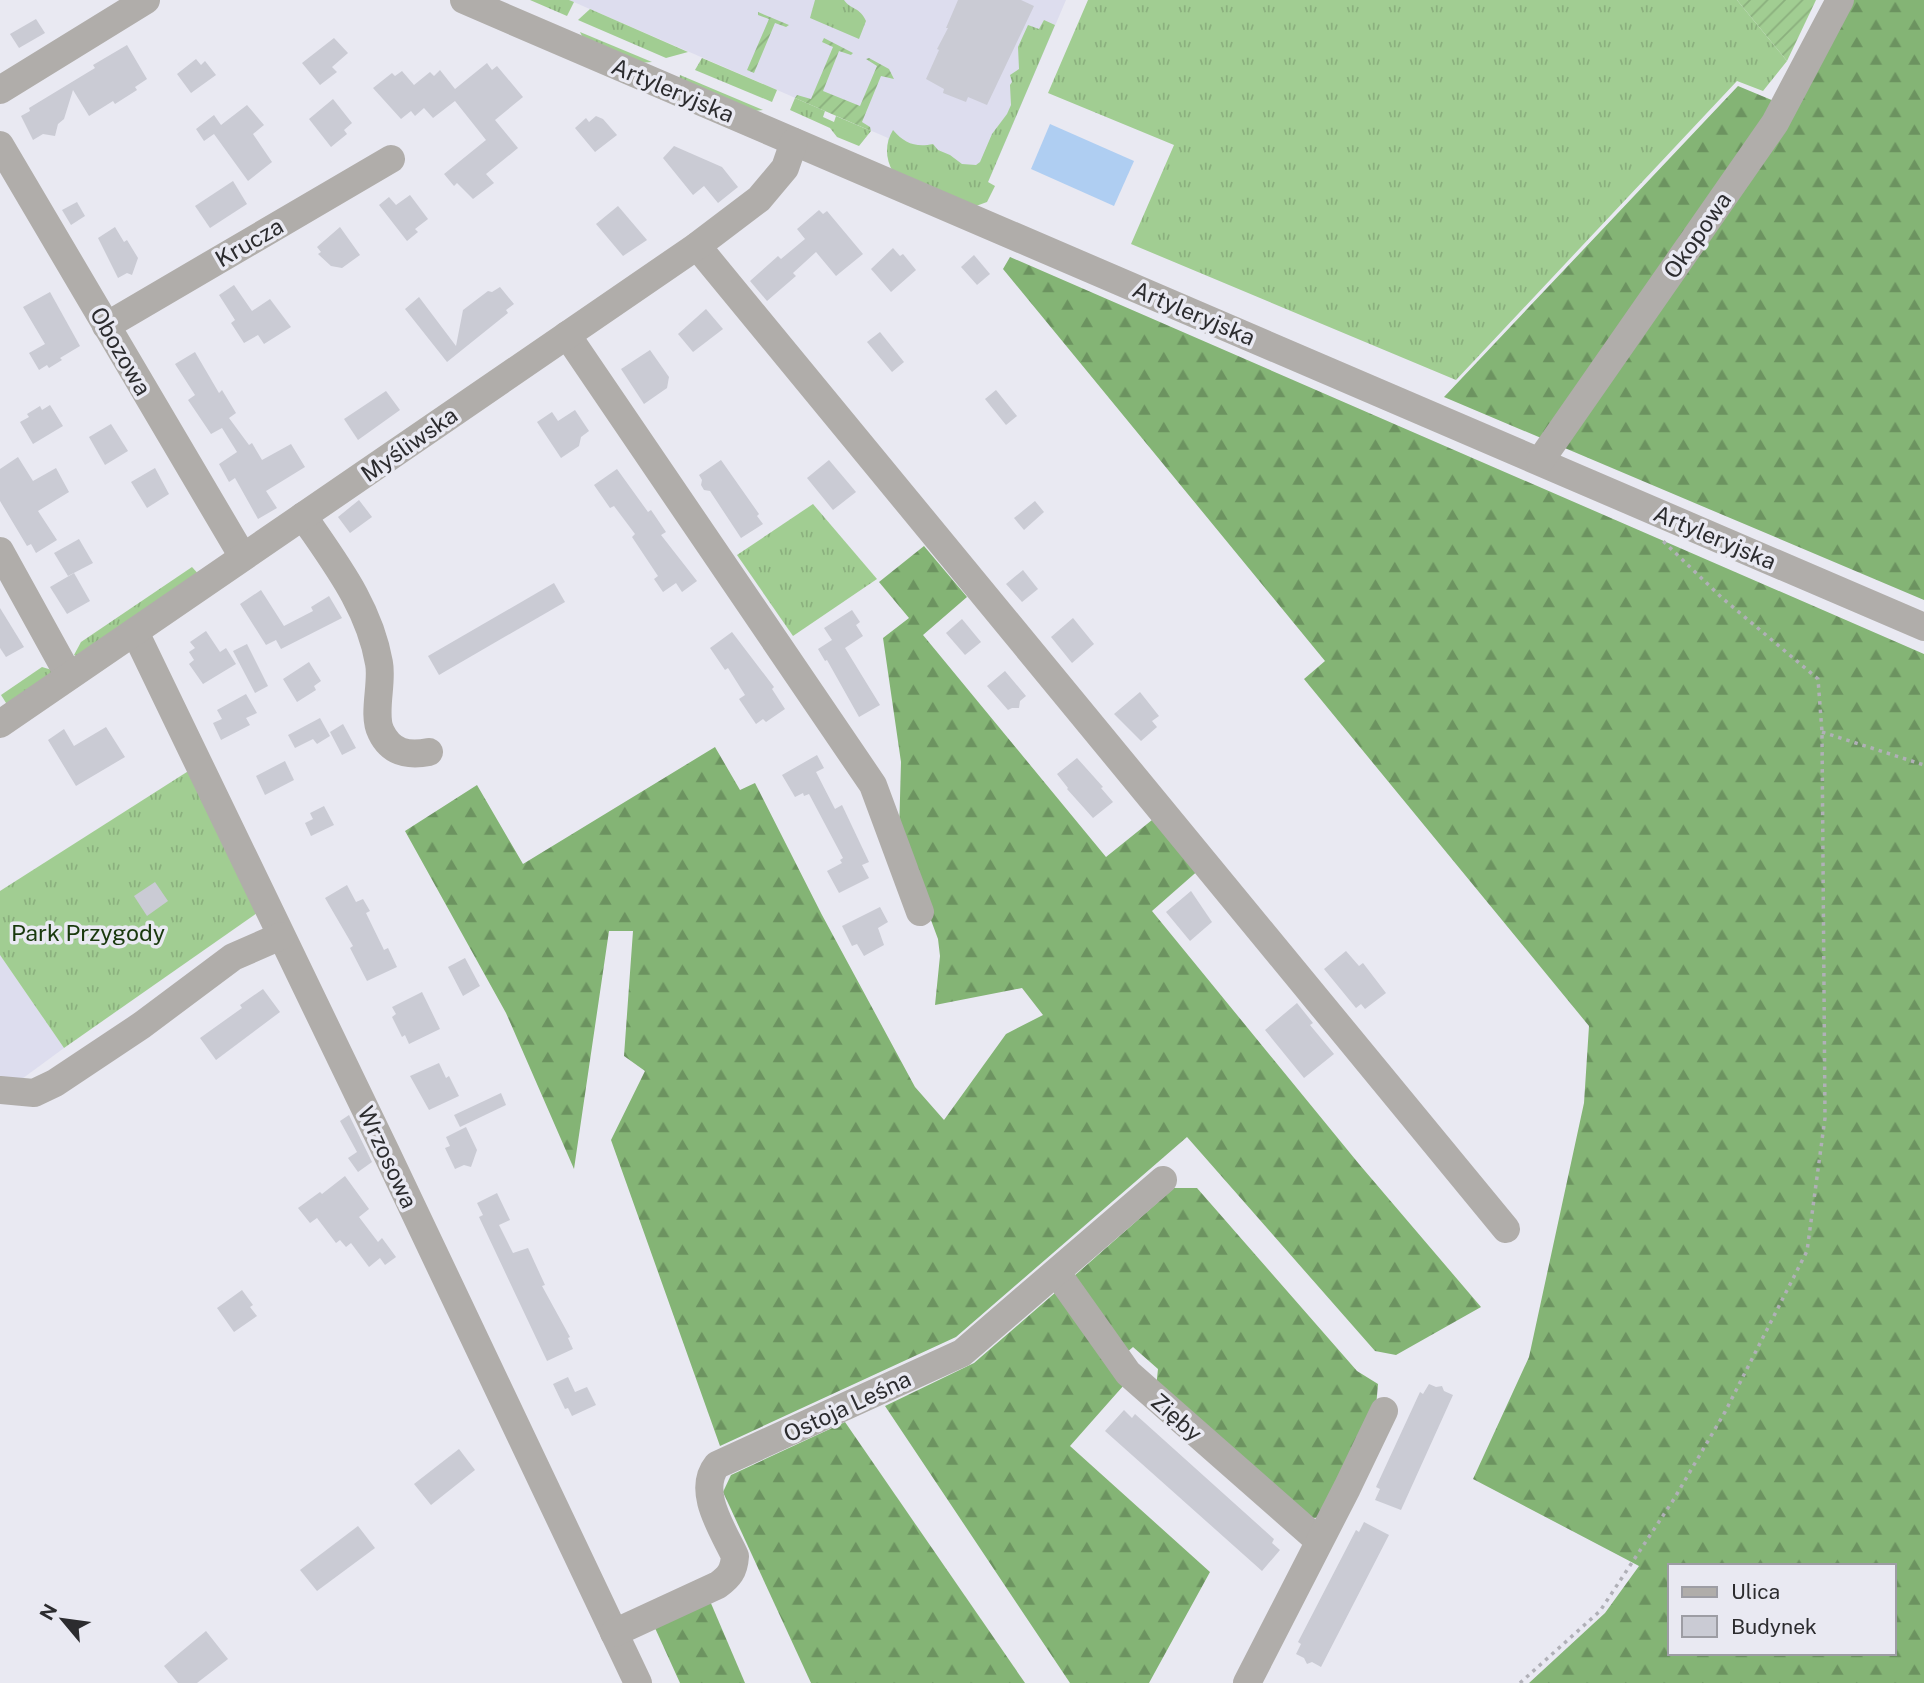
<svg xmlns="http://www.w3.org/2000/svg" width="1924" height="1683" font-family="'Public Sans',sans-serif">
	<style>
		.built { fill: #dde }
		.grass { fill: url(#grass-tufts) }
		.forest { fill: url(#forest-firs); fill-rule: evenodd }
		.garden { fill: url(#garden-furrows) }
		.water { fill: #afcef2 }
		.building { fill: #cacbd4 }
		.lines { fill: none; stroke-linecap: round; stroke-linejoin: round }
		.path { stroke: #b0b0b7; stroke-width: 3.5; stroke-dasharray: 3.5 5; stroke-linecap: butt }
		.minor { stroke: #b0adaa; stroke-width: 28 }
		.labels { text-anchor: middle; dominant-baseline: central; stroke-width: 7; stroke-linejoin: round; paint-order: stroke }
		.street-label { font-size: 23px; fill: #2c2c2f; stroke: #e9e9f2 }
		.park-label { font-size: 23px; fill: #19390d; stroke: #e9e9f2 }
	</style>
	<defs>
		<pattern id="grass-tufts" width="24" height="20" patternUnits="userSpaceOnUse" patternTransform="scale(1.75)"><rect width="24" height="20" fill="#a1cd92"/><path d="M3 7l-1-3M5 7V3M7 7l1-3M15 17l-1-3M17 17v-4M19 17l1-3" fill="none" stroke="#8bb07e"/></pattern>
		<pattern id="forest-firs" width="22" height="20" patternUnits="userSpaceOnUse" patternTransform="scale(1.75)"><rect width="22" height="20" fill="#84b475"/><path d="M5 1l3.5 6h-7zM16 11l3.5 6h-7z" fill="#6c9360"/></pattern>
		<pattern id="garden-furrows" width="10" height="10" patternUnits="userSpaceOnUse" patternTransform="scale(1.75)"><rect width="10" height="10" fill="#a1cd92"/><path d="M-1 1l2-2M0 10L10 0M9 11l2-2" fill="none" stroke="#8bb07e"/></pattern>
	</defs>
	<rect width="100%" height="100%" fill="#e9e9f2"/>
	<g class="built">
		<polygon points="569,0 1066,0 987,185 968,192 887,156 888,138"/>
		<polygon points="0,955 64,1048 0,1095"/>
	</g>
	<g class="grass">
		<polygon points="530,0 569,0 574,2 567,16"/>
		<path d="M815,0H844C851,10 860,7 866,21L859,39L810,18Z"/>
		<polygon points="1088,0 1737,0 1787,61 1763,91 1737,81 1456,380 1131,244 1174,145 1048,93"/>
		<polygon points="590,9 688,52 666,58 578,20"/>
		<path d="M1044,20L1055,25L988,182L995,186L987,202L976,206L893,172C885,158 885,143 893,130C904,143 916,148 933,144L938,150L950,155L962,164L976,165L980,162L992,134L1007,114L1011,105L1010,85L1012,82L1010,75L1019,69L1018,47L1028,25L1039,29Z"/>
		<polygon points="580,32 652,62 639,63 584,40"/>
		<polygon points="702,58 777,90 772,102 695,70"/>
		<polygon points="680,75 763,110 754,111 679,80"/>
		<polygon points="795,98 825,111 823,117 834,122 836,116 871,131 859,146 837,137 830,128 790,110"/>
		<polygon points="813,504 877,579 793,636 737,555"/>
		<polygon points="192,567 201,577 76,656 74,655 81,642"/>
		<polygon points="42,667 52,670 50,678 8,706 1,695"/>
		<polygon points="190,770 257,913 64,1048 0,955 0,891"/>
	</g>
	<g class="forest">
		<polygon points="1851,0 1924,0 1924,600 1444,397 1738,86 1774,101"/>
		<path d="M1010,257L1924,654V1683H1529L1605,1613L1639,1566L1473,1479L1529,1357L1584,1103L1589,1026L1304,679L1325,661L1003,269ZM1670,1566H1894V1653H1670Z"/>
		<polygon points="924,546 967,597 923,635 1106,857 1152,820 1201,868 1152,911 1359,1164 1481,1307 1396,1355 1375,1351 1187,1137 956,1337 720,1446 611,1140 645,1071 624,1056 633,931 609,931 574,1169 506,1013 405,831 477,785 523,864 715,747 740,790 755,783 822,915 915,1087 944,1120 1006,1034 1043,1015 1022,988 935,1005 940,956 938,939 899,834 901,762 883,638 909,618 879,582"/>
		<polygon points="1174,1188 1197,1188 1357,1371 1378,1384 1376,1407 1324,1517 1305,1519 1156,1388 1158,1369 1133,1347 1125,1354 1073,1277"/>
		<polygon points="1056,1292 1124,1385 1070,1446 1210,1572 1149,1683 1070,1683 885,1406 974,1363"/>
		<polygon points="845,1422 1025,1683 811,1683 723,1492 731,1475"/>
		<polygon points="710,1601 745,1683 680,1683 655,1628"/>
	</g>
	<g class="garden">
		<polygon points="1737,0 1816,0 1787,61"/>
		<polygon points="758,12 789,25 786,27 775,23 754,73 747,70 769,19 758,15"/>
		<polygon points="824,38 853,53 851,55 839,51 823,91 860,106 877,66 866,59 869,58 889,69 894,79 881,76 862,122 870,127 871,131 795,98 797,95 811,99 833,47 822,42"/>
	</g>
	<polygon class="water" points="1050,124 1134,161 1114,206 1031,169"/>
	<g class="building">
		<polygon points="958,0 1021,0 1034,6 987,105 968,97 966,102 943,93 944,89 926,79 939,50 937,49 948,28 946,28"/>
		<polygon points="36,19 45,33 19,48 10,34"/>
		<polygon points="334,38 348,53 332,67 337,72 320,85 302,63"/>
		<polygon points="127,45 147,79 135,87 137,90 115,104 113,101 89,116 73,90 64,119 58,124 55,136 43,134 33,140 21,116 30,111 29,108 95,68 93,65"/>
		<polygon points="196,59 201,65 205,61 216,75 191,93 177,74"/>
		<polygon points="487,63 492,70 497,66 523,97 495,120 518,148 486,174 494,183 473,199 457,183 454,186 444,174 486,140 455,101 433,118 424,108 415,116 411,111 401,119 373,88 392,73 395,76 402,71 414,85 430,72 434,76 440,70 455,89"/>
		<polygon points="333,99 352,123 344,130 347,134 331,147 309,119"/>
		<polygon points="247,105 264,125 253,134 272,162 248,181 214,134 204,141 196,129 214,115 221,125"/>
		<polygon points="596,116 603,119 617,135 595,152 575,128 586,118 589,122"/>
		<polygon points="674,146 722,167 738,187 718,203 704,186 693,195 663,158"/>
		<polygon points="233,181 247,204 210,228 195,206"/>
		<polygon points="410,195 428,219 415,229 418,232 407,241 379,205 389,197 396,205"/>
		<polygon points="77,202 85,216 71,225 62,210"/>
		<polygon points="618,206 647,240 623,256 596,224"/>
		<polygon points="819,210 823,214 827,211 863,254 836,276 816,252 793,273 796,276 767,301 750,281 778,256 781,259 805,239 797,229"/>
		<polygon points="115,227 124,242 127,240 138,258 132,275 127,273 118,278 98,238"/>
		<polygon points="340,227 360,255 342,268 331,266 318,254 321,252 317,247"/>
		<polygon points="893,248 900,256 903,254 916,270 891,292 871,269"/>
		<polygon points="974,255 990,274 977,285 961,267"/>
		<polygon points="234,285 252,311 270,299 291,327 264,344 258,335 244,343 231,323 235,320 219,295"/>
		<polygon points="500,287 514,304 506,310 508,313 447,362 405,309 419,297 456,346 463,310 488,291 492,292"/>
		<polygon points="50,292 80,346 60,358 62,360 49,368 47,365 39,370 29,353 45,344 23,307"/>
		<polygon points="706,309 723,329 693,352 678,334"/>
		<polygon points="880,332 904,362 892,372 867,342"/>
		<polygon points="650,350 669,377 667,388 644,404 621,369"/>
		<polygon points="195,352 219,393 222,390 236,413 229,418 249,445 252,443 262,460 291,444 305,467 266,491 277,508 258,519 235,478 229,482 219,464 237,452 222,428 211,434 188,400 195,395 175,364"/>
		<polygon points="996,390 1017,416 1006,425 985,399"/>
		<polygon points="386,391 400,410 358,440 344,419"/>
		<polygon points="50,405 63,426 33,444 20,422 29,417 27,414 40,406 42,410"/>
		<polygon points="575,410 589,431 581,437 579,446 561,458 537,422 552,412 558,421"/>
		<polygon points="111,424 128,451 105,465 89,437"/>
		<polygon points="18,457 33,481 56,468 69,492 38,511 57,540 36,553 31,544 27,546 0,501 0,469"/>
		<polygon points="721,460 759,514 757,516 763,524 741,538 710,491 704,490 701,485 702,480 699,475"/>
		<polygon points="829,460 856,492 833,510 807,478"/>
		<polygon points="155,468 169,494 147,508 131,482"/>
		<polygon points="617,469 648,512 651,510 666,532 661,535 697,581 682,592 676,583 663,592 654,579 658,576 632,537 635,534 614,506 610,508 594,485"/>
		<polygon points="359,500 372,517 350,533 338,517"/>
		<polygon points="1035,501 1044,512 1024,530 1014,518"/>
		<polygon points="79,539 93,563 68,576 54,553"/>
		<polygon points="1023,570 1038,589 1022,602 1006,584"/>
		<polygon points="74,573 90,601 67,614 50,587"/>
		<polygon points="554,583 565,602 439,675 428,656"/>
		<polygon points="261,590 284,626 313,611 311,607 329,596 342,618 281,649 276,640 266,645 240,604"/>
		<polygon points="0,608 24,647 6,657 0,648"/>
		<polygon points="852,610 860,622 856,625 863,636 845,648 880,705 859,717 827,660 825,661 818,649 832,640 824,628"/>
		<polygon points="1073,618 1094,644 1072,663 1051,637"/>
		<polygon points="962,619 981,642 965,655 946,633"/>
		<polygon points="206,631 220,652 226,648 236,664 203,684 189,664 194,660 189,652 195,648 190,642"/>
		<polygon points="732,632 774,687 772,689 785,709 766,722 763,719 756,724 739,699 745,695 728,668 725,670 710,648"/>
		<polygon points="247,644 268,686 255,693 233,651"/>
		<polygon points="309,662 321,681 314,686 316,690 297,702 283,679"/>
		<polygon points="1005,671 1026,696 1020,701 1019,708 1012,708 1008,710 987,686"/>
		<polygon points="1140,692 1159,716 1152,721 1157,727 1141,741 1114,714"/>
		<polygon points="246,694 257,713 246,718 250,725 221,740 213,723 222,719 217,710"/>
		<polygon points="320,718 330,736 317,744 313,739 295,748 288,735"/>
		<polygon points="343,724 356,748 342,755 330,732"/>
		<polygon points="106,727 125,757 76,786 48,740 64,729 74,746"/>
		<polygon points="817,755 824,768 816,772 835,809 842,805 869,862 862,865 869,878 839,893 827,871 842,863 840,860 843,858 809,794 804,796 803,793 795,797 782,775"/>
		<polygon points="1077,758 1103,787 1101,788 1113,802 1093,818 1067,789 1068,788 1057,774"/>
		<polygon points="285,761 294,780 265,795 256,776"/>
		<polygon points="324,806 334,825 311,836 305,823 313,819 310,813"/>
		<polygon points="155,882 168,901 147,916 134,896"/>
		<polygon points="347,885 356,902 363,899 370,911 366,913 384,950 388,948 397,967 367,981 350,948 353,946 325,898"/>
		<polygon points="1191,891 1212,922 1190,941 1166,912"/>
		<polygon points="880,907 888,922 878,928 884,945 864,956 857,944 852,946 842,926"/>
		<polygon points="1346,951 1359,966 1363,963 1386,993 1365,1009 1361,1004 1356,1008 1324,969"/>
		<polygon points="465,958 480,986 463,996 448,967"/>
		<polygon points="263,989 280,1012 216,1060 200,1038 242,1008 240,1005"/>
		<polygon points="422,992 440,1029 409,1044 405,1035 402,1037 392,1017 396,1014 392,1007"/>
		<polygon points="1297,1003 1313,1023 1310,1025 1334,1054 1304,1078 1265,1030"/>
		<polygon points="439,1063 446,1078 449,1076 459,1096 429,1110 410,1076"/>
		<polygon points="501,1093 506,1105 460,1127 454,1115"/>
		<polygon points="349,1115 372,1162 358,1172 348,1158 357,1152 340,1121"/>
		<polygon points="466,1127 477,1150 471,1167 464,1165 455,1169 445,1148 450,1146 446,1137"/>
		<polygon points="345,1176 369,1209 359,1217 378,1242 382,1238 396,1257 385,1265 380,1258 369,1267 351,1243 346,1247 340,1240 336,1243 317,1218 310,1223 298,1208 320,1192 322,1194"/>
		<polygon points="497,1193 510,1220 499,1225 513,1253 528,1248 545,1285 542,1286 570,1337 568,1338 573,1349 547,1361 479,1217 483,1215 477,1203"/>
		<polygon points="242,1290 253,1305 250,1307 257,1316 234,1332 217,1308"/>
		<polygon points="568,1377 575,1392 587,1387 596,1405 572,1416 568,1408 565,1409 553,1384"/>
		<polygon points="1429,1384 1436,1387 1442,1386 1444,1391 1453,1395 1401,1510 1375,1500 1380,1489 1376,1487 1420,1392 1423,1394"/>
		<polygon points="1124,1410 1132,1418 1135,1414 1274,1539 1272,1543 1280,1550 1262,1571 1105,1431"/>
		<polygon points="459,1449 475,1470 431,1505 414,1484"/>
		<polygon points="1364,1522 1389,1535 1321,1667 1312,1662 1307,1664 1304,1658 1296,1654 1301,1644 1298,1642 1356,1530 1359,1532"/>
		<polygon points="358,1526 375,1548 317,1591 300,1570"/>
		<polygon points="206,1631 228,1659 197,1683 178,1683 164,1666"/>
	</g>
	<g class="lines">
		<g class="path">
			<polyline points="1822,732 1924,765"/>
			<polyline points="1520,1683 1600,1611 1674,1499 1725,1412 1807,1251 1825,1118 1822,732 1818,679 1721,597 1663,541"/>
		</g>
		<g class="minor">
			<polyline points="464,0 1924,627"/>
			<polyline points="0,90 146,0"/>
			<polyline points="0,145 243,557"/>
			<polyline points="697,246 1506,1229"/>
			<polyline points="106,326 391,159"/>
			<polyline points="567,335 873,785 920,912"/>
			<polyline points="1540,461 1775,123 1840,0"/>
			<path d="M303,516C335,563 369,606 379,663C383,683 372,715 381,732C391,753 408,756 429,752"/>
			<polyline points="0,551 69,676"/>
			<polyline points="135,632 386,1152 638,1683"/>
			<polyline points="0,724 697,246 759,199 785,168 794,142"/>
			<polyline points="0,1090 34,1093 55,1083 142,1025 233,957 281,936"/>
			<polyline points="1057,1273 1128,1373 1319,1541"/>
			<path d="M614,1633L718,1585C729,1577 734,1571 735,1556C723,1530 696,1491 717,1465L962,1353L1163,1180"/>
			<polyline points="1247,1683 1347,1488 1384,1411"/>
		</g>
	</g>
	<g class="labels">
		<g class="street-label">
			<text transform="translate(673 90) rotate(23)">Artyleryjska</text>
			<text transform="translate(1697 235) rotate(-55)">Okopowa</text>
			<text transform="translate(249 242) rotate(-30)">Krucza</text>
			<text transform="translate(1194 313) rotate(23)">Artyleryjska</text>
			<text transform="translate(121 351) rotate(60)">Obozowa</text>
			<text transform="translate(409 444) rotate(-35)">Myśliwska</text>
			<text transform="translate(1715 537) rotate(23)">Artyleryjska</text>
			<text transform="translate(388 1157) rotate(65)">Wrzosowa</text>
			<text transform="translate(847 1406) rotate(-25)">Ostoja Leśna</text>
			<text transform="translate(1177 1417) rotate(41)">Zięby</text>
		</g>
		<g class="park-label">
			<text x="88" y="932">Park Przygody</text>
		</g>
	</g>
	<rect x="1668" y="1564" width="228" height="91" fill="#e9e9f2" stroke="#9d9da4" stroke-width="2"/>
	<rect x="1682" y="1587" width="35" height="10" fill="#b0adaa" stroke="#9d9da4" stroke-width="2"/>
	<text x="1731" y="1599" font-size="21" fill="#2c2c2f">Ulica</text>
	<rect x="1682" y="1616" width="35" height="21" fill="#cacbd4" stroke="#9d9da4" stroke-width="2"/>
	<text x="1731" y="1634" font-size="21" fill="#2c2c2f">Budynek</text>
	<g transform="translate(63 1620) rotate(299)" stroke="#e9e9f2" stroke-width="5" paint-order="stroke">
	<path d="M0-5L12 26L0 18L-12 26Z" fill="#2c2c2f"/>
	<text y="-10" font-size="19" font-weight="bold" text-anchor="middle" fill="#2c2c2f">N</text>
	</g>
</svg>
